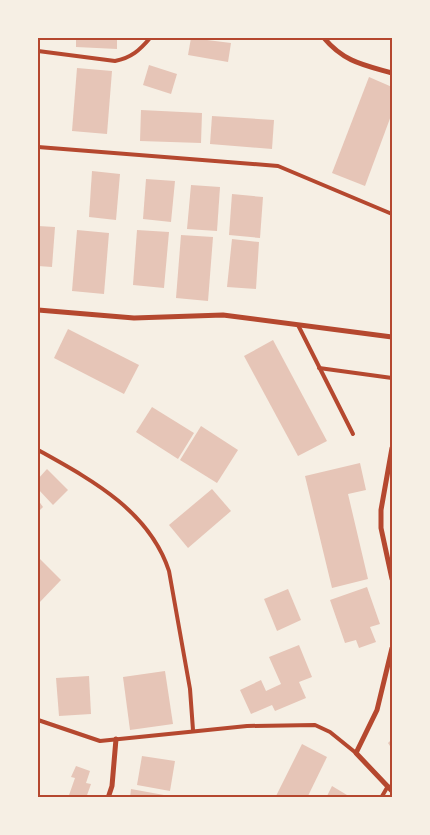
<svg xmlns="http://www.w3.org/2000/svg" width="430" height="835" font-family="Quicksand,sans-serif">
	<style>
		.building { fill: #e6c5b7 }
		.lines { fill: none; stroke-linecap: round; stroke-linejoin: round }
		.service { stroke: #b5482f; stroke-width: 4 }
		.minor { stroke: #b5482f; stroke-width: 5 }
		.neatline { fill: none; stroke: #b5482f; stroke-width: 2 }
	</style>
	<rect width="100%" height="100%" fill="#f6efe4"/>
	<g class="building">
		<polygon points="76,38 117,38 117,49 76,47"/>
		<polygon points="191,38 231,43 228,62 188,55"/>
		<polygon points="149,65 177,74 171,94 143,85"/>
		<polygon points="77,68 112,71 107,134 72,131"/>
		<polygon points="369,77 392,87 392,113 365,186 332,173"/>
		<polygon points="141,110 202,113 201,143 140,141"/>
		<polygon points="212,116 274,120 272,149 210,144"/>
		<polygon points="92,171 120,174 116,220 89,217"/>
		<polygon points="146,179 175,181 171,222 143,219"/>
		<polygon points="191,185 220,187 217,231 187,229"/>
		<polygon points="232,194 263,197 260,238 229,235"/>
		<polygon points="38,226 55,227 52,267 38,266"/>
		<polygon points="77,230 109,233 104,294 72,291"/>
		<polygon points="137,230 169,232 164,288 133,285"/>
		<polygon points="181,235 213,237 208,301 176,298"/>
		<polygon points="232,239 259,242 256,289 227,287"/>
		<polygon points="68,329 139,365 124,394 54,358"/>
		<polygon points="273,340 327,441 298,456 244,356"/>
		<polygon points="152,407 194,433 178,459 136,432"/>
		<polygon points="201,426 238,450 217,483 180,460"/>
		<polygon points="360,463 366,490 348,494 368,579 332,588 305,476"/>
		<polygon points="47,469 68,490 53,505 38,489 38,479"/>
		<polygon points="212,489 231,511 188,548 169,525"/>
		<polygon points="38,500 43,507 38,512"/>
		<polygon points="38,557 61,580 38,604"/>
		<polygon points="367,587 380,624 370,627 376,642 359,648 356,640 345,643 330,600"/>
		<polygon points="288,589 301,620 277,631 264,599"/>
		<polygon points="299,645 312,677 299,682 306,698 275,711 272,705 251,714 240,690 261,680 266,691 281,684 269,657"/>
		<polygon points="165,671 173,724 130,730 123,677"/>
		<polygon points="89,676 91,714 59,716 56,678"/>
		<polygon points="392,739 392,749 388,743"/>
		<polygon points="302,744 327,757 307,798 275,798"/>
		<polygon points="142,756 175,761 170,791 137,785"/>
		<polygon points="76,766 90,771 86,783 91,784 86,798 68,798 75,778 71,777"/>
		<polygon points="332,786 352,798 326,798"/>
		<polygon points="131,789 175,797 175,798 130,798"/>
	</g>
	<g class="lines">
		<g class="service">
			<path d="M38,51L115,61C131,58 140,50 150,38"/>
			<polyline points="38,147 278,166 392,214"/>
			<polyline points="298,325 353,434"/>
			<polyline points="319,368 392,378"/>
			<path d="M38,450C90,479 149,510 169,571L190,689L193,730"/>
			<polyline points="38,720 100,741 247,726 315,725 330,732 356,753"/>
			<polyline points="381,798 388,786"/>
		</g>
		<g class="minor">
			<path d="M324,38C344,62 364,65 392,73"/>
			<polyline points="38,310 134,318 223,315 392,337"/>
			<polyline points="392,448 381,510 381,528 392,579"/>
			<polyline points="392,648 377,710 356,753 392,791"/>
			<polyline points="108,798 112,786 116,739"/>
		</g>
	</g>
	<rect width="430" height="835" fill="none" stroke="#f6efe4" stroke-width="78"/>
	<rect x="39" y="39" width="352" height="757" class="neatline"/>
</svg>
